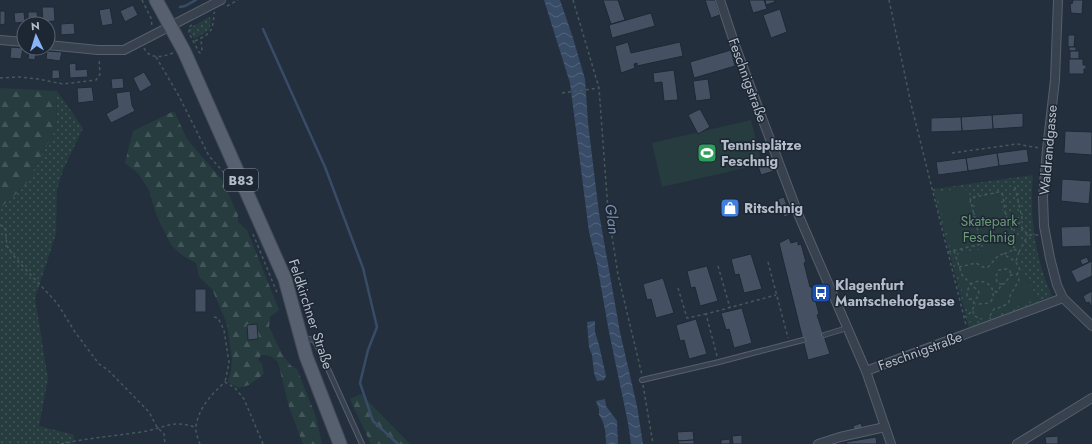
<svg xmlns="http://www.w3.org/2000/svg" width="1092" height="444" font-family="Jost,sans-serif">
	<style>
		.green { fill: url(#green-dots) }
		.forest { fill: url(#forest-firs) }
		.pitch { fill: #263c3f }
		.water { fill: url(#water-waves) }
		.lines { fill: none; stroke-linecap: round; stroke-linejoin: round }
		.stream { stroke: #394c67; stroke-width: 2.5 }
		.building { fill: #455162; stroke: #1f2835 }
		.lane-casing { stroke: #565f6c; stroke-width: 6 }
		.street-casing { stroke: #565f6c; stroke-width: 10 }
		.primary-casing { stroke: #414a57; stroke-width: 15 }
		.path { stroke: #44595c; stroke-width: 1.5; stroke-dasharray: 3 3; stroke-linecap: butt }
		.lane { stroke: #38414e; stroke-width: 4 }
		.street { stroke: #38414e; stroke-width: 8 }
		.primary { stroke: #56606e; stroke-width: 13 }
		.labels { text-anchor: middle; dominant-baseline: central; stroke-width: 3; stroke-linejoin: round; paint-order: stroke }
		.shield { fill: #1d2633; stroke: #878f9c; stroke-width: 1 }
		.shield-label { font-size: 13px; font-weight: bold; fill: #b4bcc9 }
		.street-label { font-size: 14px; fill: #b4bcc9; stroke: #1d2633 }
		.poi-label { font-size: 14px; font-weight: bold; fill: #b4bcc9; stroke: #1d2633; text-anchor: start }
		.park-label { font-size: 14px; fill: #6b9a76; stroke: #1d2633 }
		.water-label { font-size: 15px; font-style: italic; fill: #7c92b1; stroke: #1d2633 }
	</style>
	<defs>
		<pattern id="green-dots" width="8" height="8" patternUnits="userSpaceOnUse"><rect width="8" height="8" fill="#263c3f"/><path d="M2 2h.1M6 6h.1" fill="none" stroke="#435659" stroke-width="1.8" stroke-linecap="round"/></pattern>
		<pattern id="forest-firs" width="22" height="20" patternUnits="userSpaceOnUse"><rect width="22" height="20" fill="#263c3f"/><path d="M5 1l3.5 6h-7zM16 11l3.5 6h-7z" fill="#435659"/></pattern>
		<pattern id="water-waves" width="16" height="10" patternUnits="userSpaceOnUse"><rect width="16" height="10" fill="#394c67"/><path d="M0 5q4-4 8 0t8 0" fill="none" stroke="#53647b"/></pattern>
	</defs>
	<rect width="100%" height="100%" fill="#242f3e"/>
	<g class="green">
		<polygon points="209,17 210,17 211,22 209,30 194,39 190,32 190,28"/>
		<polygon points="57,91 83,128 63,170 57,189 56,234 35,298 48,379 39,426 74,435 73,444 0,444 0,208 25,186 56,128"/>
		<path d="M1033,175C1029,216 1035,259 1052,296L969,328L933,189Z"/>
	</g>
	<g class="forest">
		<polygon points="0,88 57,91 56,128 25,186 0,208"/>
		<path d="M174,111L187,139L222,180L238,215V222L247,230L279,310L270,317L269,327L282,354L291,366L297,369L316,417L322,444H303L289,407L278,362C272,356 269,355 261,355L258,360L262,364L264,374L249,385L239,388L228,382L231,371L232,359L227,324L212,289L199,277L196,263L183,256L171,245L156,214L149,190L138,173L125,163L133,131Z"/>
		<polygon points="361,394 410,444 371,444 350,399"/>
	</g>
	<g class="pitch">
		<polygon points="751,120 762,164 662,187 652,143"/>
		<polygon points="966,188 979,244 951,250 936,192"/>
		<path d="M998,193L1010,242L1022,239L1025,247C1024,250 1021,255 1021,258C1019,270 1032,289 1039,298L971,324L953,256L985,248L973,199Z"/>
	</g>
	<g class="water">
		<polygon points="544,0 560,0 573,38 585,79 588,123 599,213 620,332 637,406 643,444 631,444 628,423 609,332 597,264 589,232 570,83"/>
		<polygon points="595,321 595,332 599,345 606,376 604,380 597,381 594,373 592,355 589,347 587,322"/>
		<path d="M605,399L606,406L617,421L618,444H606C606,435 605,422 599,415V409L596,401Z"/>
	</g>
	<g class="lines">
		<g class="stream">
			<polyline points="180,7 185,6 196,0"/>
			<polyline points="263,29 325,167 363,268 377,327 368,350 360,383 373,421 398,444"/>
		</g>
	</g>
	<g class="building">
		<polygon points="603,0 618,0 625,20 611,24"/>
		<polygon points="705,0 715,0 720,15 711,18"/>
		<polygon points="749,0 764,0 767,9 753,13"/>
		<polygon points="765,0 774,0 775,2 766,5"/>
		<polygon points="1073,0 1083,0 1082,14 1071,13 1070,3 1072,4"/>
		<polygon points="133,5 138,15 125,22 120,11"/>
		<polygon points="42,7 54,7 55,21 43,22"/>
		<polygon points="110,8 113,24 102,26 99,10"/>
		<polygon points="780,9 787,32 771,38 763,15"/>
		<polygon points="0,11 5,11 5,24 0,25"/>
		<polygon points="24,12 25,22 15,23 14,13"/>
		<polygon points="28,12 37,12 38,21 28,22"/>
		<polygon points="651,13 655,26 612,38 609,25"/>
		<polygon points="74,23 75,34 61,35 61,24"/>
		<polygon points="1068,35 1075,35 1074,47 1068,47"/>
		<polygon points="628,42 631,53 680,42 683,56 637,66 637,63 634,64 635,68 621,73 615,46"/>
		<polygon points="11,47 23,48 21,59 10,58"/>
		<rect x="1069" y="47" width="7" height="4"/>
		<polygon points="29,50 36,51 35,60 28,59"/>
		<polygon points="731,50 735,66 694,78 690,62"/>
		<polygon points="47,51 62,52 60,61 46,59"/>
		<rect x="1070" y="51" width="9" height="8"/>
		<polygon points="1069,59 1083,59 1083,65 1086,65 1086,69 1084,69 1084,74 1069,74"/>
		<polygon points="76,63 76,70 87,69 88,77 70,78 69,64"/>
		<polygon points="52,70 59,70 60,78 52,79"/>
		<polygon points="674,70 678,100 664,101 662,82 654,83 653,73"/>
		<polygon points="144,72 152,85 140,92 133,78"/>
		<polygon points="123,78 124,88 112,89 111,79"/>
		<polygon points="708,79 711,99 696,101 693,81"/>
		<polygon points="92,87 94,101 78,103 77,88"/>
		<polygon points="130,91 132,105 135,111 111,123 106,114 118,107 116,93"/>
		<polygon points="700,109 710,127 698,134 688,115"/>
		<polygon points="1023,113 1023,127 993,129 992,115"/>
		<polygon points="992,115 993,129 962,131 961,117"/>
		<polygon points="961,117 962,131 931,132 931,118"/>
		<polygon points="1065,131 1092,132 1092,155 1064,153"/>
		<polygon points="1027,149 1029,162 999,166 997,153"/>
		<polygon points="997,153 999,166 968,171 966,158"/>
		<polygon points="966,158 968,171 938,175 936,162"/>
		<polygon points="772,162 774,171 761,175 758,166"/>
		<polygon points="1062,179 1091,181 1089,204 1061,201"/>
		<polygon points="784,197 790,215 784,217 778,199"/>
		<polygon points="1090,226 1091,246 1062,247 1061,227"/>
		<polygon points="789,238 791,243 798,241 798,245 801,244 806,262 804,263 810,287 812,287 819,314 817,315 830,354 808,360 779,243"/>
		<polygon points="751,254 762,289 744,293 739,274 735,275 731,259"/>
		<polygon points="1087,257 1089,262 1082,265 1080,260"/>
		<polygon points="1092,261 1092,276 1077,283 1071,271"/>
		<polygon points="707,266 718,301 700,306 695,287 691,288 687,271"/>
		<polygon points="663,278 674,313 656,318 651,299 647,300 643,284"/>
		<rect x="195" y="289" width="11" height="23"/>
		<polygon points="1092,291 1092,307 1089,302 1086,303 1083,296"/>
		<polygon points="742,308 752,343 734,348 729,329 726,330 721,313"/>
		<polygon points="696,319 707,354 689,359 684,340 680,341 676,325"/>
		<polygon points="257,324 258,339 248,340 247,325"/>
		<polygon points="861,423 863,429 855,432 853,426"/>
		<polygon points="693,431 694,440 678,441 677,432"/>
		<polygon points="742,435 742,444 733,444 732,436"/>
		<polygon points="1058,436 1058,444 1046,444 1045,437"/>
		<polygon points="876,437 877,444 847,444 846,442"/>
		<polygon points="730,439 730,444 721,444 721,440"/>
		<polygon points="694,440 694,444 679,444 678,441"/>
	</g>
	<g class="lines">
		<g class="lane-casing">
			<g id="lane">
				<polyline points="824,335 847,328"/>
				<polyline points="303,338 314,340 319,349 362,444"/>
				<polyline points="642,380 719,362 803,340"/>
			</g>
		</g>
		<g class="street-casing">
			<g id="street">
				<polyline points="720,0 736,48 762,118 799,216 866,371 891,444"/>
				<polyline points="1058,0 1055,80 1047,149 1043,197 1044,226 1050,258 1057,285 1063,298 1092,326"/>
				<polyline points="0,40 24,42"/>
				<polyline points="48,45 98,50 124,50 221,0"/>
				<polyline points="866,371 1063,298"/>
				<polyline points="818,444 840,437 885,427"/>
				<polyline points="1017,444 1092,398"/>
			</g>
		</g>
		<g class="primary-casing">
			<polyline id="primary" points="156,0 184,51 285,279 306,356 340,444"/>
		</g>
		<g class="path">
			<polyline points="142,0 151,18 152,26"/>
			<polyline points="573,0 599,88 608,210 618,275 642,375"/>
			<polyline points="889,0 911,104 966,325"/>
			<polyline points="227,6 238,0"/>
			<polyline points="192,25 189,27 189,33 199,52 200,53 202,51 201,38"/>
			<path d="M195,41C211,33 213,32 214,13L215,12"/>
			<path d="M144,48C150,60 162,57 173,53"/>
			<polyline points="156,57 179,96 209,156 227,176"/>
			<polyline points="0,78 19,77 38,79 63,84 96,80 100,74 99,58"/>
			<polyline points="562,93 599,88"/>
			<polyline points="952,153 1017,144 1039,148"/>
			<polyline points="1015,187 1022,218 1019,224 1028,235 1038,235"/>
			<polyline points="0,225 5,227 7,246 16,259 57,303 75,332 99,364 108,370 149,412 157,427 164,434 165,444"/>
			<polyline points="253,234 278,295"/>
			<polyline points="1014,249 1019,252 1016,261"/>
			<polyline points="954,251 962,275 979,292 977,298 973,299"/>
			<path d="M948,252L981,244L970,198L999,192L1002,193C1007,207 1000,221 1019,224"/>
			<polyline points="1019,252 1028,235"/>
			<polyline points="1004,254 1013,250 1014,248 1011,223"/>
			<polyline points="768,262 788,338"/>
			<polyline points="718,266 730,308"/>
			<path d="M959,267L976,263L983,267H988L998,256L1003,254C1011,259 1018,261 1020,271L1017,274"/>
			<polyline points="1002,284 997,283 996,276 999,270 1007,269 1010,271 1011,275"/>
			<polyline points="678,288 687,318 706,314"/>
			<polyline points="973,311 974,316 982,319"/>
			<polyline points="990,316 994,309 1002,307 1009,302 1010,296 1019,280 1017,274 1011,275 1004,284 1002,284 997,292 993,291"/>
			<polyline points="214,317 218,318 224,330 229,363 225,382"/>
			<path d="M964,318C971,312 976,309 973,299H969L967,296C967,273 996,280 993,296C993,299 991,302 988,303C984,304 979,304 975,304"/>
			<polyline points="717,356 706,314 776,295"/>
			<polyline points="643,385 653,444"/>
			<path d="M61,444C88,438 114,436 141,432C163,429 171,419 195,427"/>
			<path d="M200,444C198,439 195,431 196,426C199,407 212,394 225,382L235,388L244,399L263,444"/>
		</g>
		<use href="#lane" class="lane"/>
		<use href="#street" class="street"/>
		<use href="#primary" class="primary"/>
	</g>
	<defs>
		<g id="stadium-square" transform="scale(1)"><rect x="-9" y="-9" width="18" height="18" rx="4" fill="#2e9e5b" stroke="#1d2633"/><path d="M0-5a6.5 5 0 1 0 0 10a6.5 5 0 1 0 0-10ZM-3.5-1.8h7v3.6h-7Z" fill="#fff"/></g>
		<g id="shop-square" transform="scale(1)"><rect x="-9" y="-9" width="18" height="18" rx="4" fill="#3f7fe0" stroke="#1d2633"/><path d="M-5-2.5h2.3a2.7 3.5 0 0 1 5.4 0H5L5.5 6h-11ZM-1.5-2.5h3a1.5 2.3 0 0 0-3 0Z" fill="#fff"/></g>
		<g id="bus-square" transform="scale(1)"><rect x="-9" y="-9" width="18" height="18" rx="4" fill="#1a4fb4" stroke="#1d2633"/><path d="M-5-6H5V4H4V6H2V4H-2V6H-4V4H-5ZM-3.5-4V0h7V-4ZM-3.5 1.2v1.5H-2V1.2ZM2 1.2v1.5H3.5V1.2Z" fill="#fff"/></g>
	</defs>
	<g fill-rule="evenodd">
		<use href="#stadium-square" x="707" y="153"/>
		<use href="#shop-square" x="730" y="208"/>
		<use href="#bus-square" x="821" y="293"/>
	</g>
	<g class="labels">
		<rect class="shield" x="224" y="169" width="34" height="22" rx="3"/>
		<g class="shield-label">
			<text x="241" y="180">B83</text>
		</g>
		<g class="street-label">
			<text transform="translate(748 80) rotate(70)">Feschnigstraße</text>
			<text transform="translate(1048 150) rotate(-85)">Waldrandgasse</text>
			<text transform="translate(311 314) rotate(72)">Feldkirchner Straße</text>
			<text transform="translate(920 351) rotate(-20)">Feschnigstraße</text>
		</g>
		<g class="poi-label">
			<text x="721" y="145">Tennisplätze<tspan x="721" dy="16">Feschnig</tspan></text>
			<text x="744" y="208">Ritschnig</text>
			<text x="835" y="285">Klagenfurt<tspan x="835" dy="16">Mantschehofgasse</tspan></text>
		</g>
		<g class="park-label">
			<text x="989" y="221">Skatepark<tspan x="989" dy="16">Feschnig</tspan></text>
		</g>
		<g class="water-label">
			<text transform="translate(612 219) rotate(82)">Glan</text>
		</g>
	</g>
	<g transform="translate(36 36) rotate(356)"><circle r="19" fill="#1d2633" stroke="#59626f"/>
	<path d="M0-3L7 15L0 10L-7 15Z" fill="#8ab4f8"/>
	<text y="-6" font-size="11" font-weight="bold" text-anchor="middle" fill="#b4bcc9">N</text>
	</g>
</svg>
